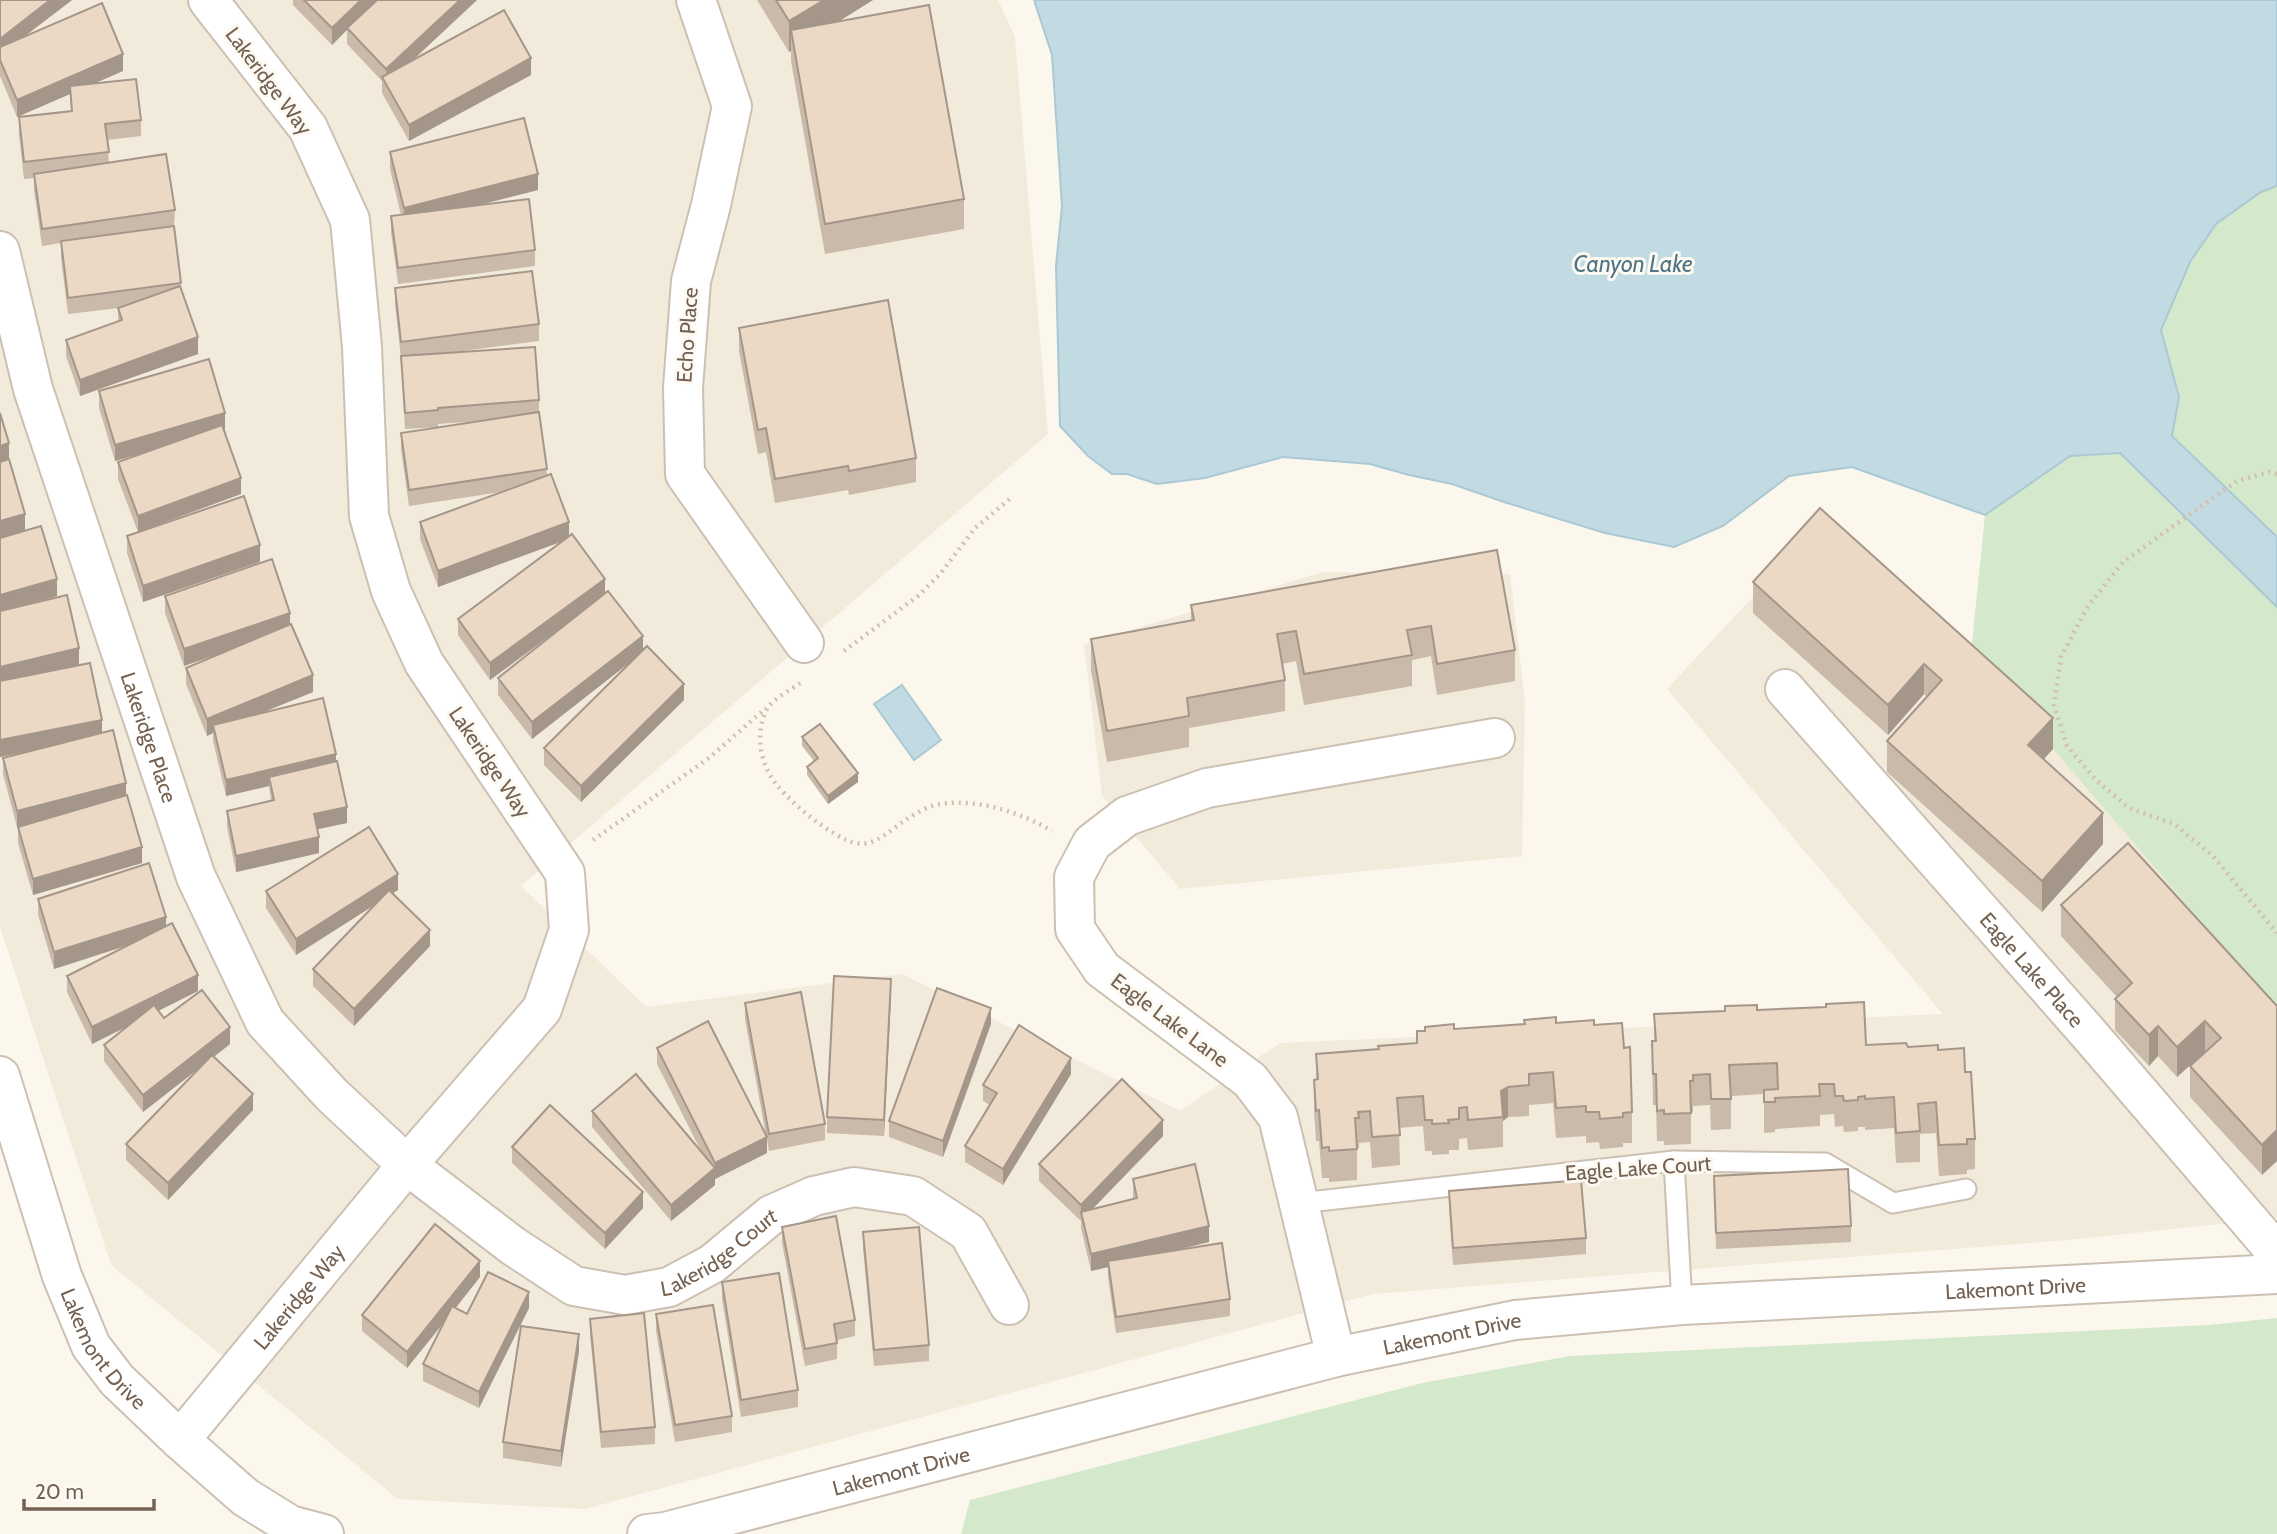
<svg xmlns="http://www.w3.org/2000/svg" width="2277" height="1534" font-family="Cabin,sans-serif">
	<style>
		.residential { fill: #f2eadb }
		.green { fill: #d4e8cc }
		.water { fill: #c2dbe3; stroke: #aac9d4; stroke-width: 2 }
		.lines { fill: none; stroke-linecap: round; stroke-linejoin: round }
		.service-casing { stroke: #ccc0b3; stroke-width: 23 }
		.minor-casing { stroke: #ccc0b3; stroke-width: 42 }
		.path { stroke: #d3beaa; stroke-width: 4.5; stroke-dasharray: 2 5; stroke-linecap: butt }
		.service { stroke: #fff; stroke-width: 19 }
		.minor { stroke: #fff; stroke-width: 38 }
		.wall { fill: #cabaa9 }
		.shaded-wall { fill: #a4978a }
		.building { fill: #ebd8c5; stroke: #a4978a; stroke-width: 2 }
		.labels { text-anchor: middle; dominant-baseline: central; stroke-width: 6; stroke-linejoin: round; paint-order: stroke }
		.street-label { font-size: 21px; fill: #746151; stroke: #fdfaf3 }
		.water-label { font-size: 23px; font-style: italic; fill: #4d7585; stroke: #fdfaf3 }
	</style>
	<rect width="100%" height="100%" fill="#fbf7ec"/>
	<g class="residential">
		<polygon points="0,0 998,0 1015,37 1048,434 521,886 646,1007 902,974 1180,1111 1280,1043 1943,1014 1667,689 1820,525 1971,652 2277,1010 2277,1218 2068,1240 1373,1294 585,1509 398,1499 111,1265 0,927"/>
		<polygon points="1323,572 1510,574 1525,702 1522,856 1180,889 1102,796 1084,644"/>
	</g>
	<g class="green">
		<polygon points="2277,186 2277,537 2171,436 2179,397 2161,330 2190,262 2216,224 2261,192"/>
		<polygon points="2121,453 2277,607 2277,1010 1971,653 1985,515 2070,456"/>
		<polygon points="2277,1318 2277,1534 961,1534 970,1500 1422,1383 1570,1356 2208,1325"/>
	</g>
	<g class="water">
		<polygon points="1034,0 2277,0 2277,186 2261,192 2216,224 2190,262 2161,330 2179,397 2172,436 2277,537 2277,607 2120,453 2070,456 1985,515 1852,467 1789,476 1723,526 1674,547 1605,533 1507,503 1452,484 1409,475 1370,464 1283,457 1205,478 1157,484 1127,474 1112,474 1088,456 1060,426 1056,266 1062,206 1052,55"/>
		<polygon points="902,685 941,740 914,760 874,704"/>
	</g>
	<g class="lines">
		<g class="service-casing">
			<g id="service">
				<polyline points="1674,1161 1682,1305"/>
				<polyline points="1300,1203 1674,1161 1825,1163 1893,1203 1966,1189"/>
			</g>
		</g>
		<g class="minor-casing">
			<g id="minor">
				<polyline points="696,0 732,106 711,205 691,281 683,388 685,474 804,643"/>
				<path id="s1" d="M0,251L33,389L196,877L265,1022L332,1095L407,1165L513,1246L574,1286L625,1295L669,1287L712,1264L771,1215L814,1196L854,1187L913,1196L968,1232L1009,1305"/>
				<path id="s2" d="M1785,689L2089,1034L2277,1253"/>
				<path id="s3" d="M0,1076L62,1276L91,1346L117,1380L180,1440L245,1497L290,1525L324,1534"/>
				<polyline points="1336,1357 1278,1117 1250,1080 1102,969 1075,929 1074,877 1092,843 1127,816 1207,788 1495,738"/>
				<path id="s4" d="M180,1440L407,1165L542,1009L569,930L565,873L424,663L391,591L369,516L362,347L350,220L308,128L208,0"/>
				<path id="s5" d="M647,1534L665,1532L1336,1357L1515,1320L1682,1305L2277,1274"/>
			</g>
		</g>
		<g class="path">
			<polyline points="2277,474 2269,472 2237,481 2123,562 2088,606 2061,657 2054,705 2067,746 2096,780 2129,808 2174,824 2212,855 2277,933"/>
			<polyline points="844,651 918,596 941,573 975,528 1011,498"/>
			<path d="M800,683C791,690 772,699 767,709C756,729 759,756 770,775C781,796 833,839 856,843C876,847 891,829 907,819C916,813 930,805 941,804C977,798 1022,813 1052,831"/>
			<polyline points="593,840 709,758 766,708"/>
		</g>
		<use href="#service" class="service"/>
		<use href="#minor" class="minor"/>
	</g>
	<g class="wall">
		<polygon points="0,0 72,0 25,36 123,71 93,84 141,120 141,136 107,140 109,163 175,210 174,226 181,291 198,354 80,396 66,356 66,340 118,321 118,308 119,308 68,314 61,258 61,243 42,246 34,190 34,178 24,179 19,134 19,117 71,111 70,94 17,117 0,76"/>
		<polygon points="293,0 477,0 413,60 531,75 409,141 382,93 382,81 347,44 347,29 332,45 293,5"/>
		<polygon points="757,0 873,0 838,22 964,199 964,229 825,254 791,61 791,51 789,52"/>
		<polygon points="390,152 538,190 483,204 535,250 535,266 398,284 391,232 391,216 401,215 390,169"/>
		<polygon points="395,288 539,324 539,341 440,354 539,400 539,414 547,475 569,536 605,594 643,650 684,700 581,802 544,765 544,748 634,659 532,739 498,695 498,678 581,613 490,680 458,635 458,619 562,541 438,587 420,539 420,522 501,492 409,506 401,449 401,433 481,421 438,424 438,427 405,429 401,358 395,304"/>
		<polygon points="739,328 916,458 916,482 849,495 848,490 775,503 766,452 758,454 739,351"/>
		<polygon points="99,391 225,429 241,494 138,532 118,479 118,462 146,452 115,461 99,408"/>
		<polygon points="1820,508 2053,749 2044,759 2103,844 2042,912 1887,772 1887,741 1927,697 1924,694 1888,735 1753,613 1753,582"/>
		<polygon points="127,536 260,562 143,602 127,553"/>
		<polygon points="0,538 57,596 9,609 79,665 102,733 126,796 142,863 33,895 18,843 18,827 21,826 17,827 3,774 3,758 39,749 0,757"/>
		<polygon points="1497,550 1515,650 1515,681 1437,695 1431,656 1412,660 1412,686 1304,705 1296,661 1282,664 1285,680 1285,711 1189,728 1189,747 1107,762 1091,670 1091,639 1191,621 1191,605"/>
		<polygon points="165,596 290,624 313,692 261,713 336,762 347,823 317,829 319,853 236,872 227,827 227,811 271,801 269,786 226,796 213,741 213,733 207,736 186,684 186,668 221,653 184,666 165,613"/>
		<polygon points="802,737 858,782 828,804 807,775 807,767 814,761 802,746"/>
		<polygon points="398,890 393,893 430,946 354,1026 313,986 313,969 374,905 296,955 266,908 266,891"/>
		<polygon points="38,899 166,926 198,991 158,1011 164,1018 230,1044 214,1057 253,1110 168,1200 126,1160 126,1144 199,1068 143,1112 104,1061 104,1045 126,1027 92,1044 67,992 67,976 128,945 54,969 38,915"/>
		<polygon points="2061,905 2277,1006 2262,1175 2190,1097 2190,1066 2205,1052 2177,1077 2158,1056 2149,1066 2115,1030 2115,999 2117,997 2061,936"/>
		<polygon points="891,995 884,1136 827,1133 827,1117"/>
		<polygon points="745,1003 825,1124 825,1140 769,1151 767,1139 767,1153 715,1179 715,1185 671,1221 592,1127 592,1111 702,1153 657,1064 657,1048 766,1136 745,1019"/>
		<polygon points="1757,1010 1866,1045 1938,1049 1965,1072 1975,1139 1975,1169 1967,1170 1967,1174 1939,1176 1936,1133 1920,1134 1920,1162 1896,1163 1894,1128 1865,1130 1865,1127 1858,1127 1858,1131 1844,1132 1843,1126 1835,1127 1834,1114 1820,1115 1820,1126 1775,1129 1775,1132 1764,1133 1764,1094 1731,1096 1731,1129 1711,1130 1710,1105 1693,1106 1693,1112 1691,1112 1691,1144 1664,1145 1664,1141 1657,1141 1656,1105 1653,1105 1652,1041 1654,1041 1654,1014"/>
		<polygon points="1524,1020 1556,1023 1594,1025 1632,1112 1632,1143 1623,1143 1623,1147 1600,1149 1599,1142 1586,1143 1586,1136 1556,1138 1553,1103 1529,1105 1529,1116 1508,1117 1503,1121 1503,1147 1468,1150 1467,1138 1459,1139 1459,1150 1449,1150 1449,1154 1432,1155 1432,1151 1425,1151 1423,1126 1399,1128 1400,1165 1372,1168 1370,1142 1359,1143 1359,1148 1357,1148 1357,1180 1329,1182 1329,1178 1322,1178 1319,1141 1316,1141 1314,1111 1314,1080 1316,1080 1316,1054 1378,1049 1417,1043 1417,1031 1524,1024"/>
		<polygon points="991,1024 943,1157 889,1137 889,1121"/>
		<polygon points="1071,1074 1003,1185 965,1162 965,1146 990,1105 983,1101 983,1085"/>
		<polygon points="1163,1136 1092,1209 1133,1199 1133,1179 1209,1242 1173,1251 1230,1299 1230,1316 1116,1333 1108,1277 1108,1267 1091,1271 1081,1228 1081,1221 1039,1181 1039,1164"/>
		<polygon points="512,1147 643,1208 605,1249 512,1163"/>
		<polygon points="1714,1176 1851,1226 1851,1242 1716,1249"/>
		<polygon points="1449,1191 1586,1238 1586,1254 1453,1265 1449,1208"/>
		<polygon points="782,1227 855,1320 855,1336 837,1340 837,1359 805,1366 782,1243"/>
		<polygon points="863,1232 929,1345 929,1361 874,1366 863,1248"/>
		<polygon points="480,1277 456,1308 467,1314 529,1308 479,1408 423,1381 423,1364 444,1323 407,1368 362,1331 362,1315"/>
		<polygon points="722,1282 798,1390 798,1407 741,1417 722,1299"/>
		<polygon points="656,1314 732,1416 732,1432 675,1442 656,1331"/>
		<polygon points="590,1319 655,1427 655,1444 601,1448 590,1335"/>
		<polygon points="579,1351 561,1467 503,1458 503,1442"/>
	</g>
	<g class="shaded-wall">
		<polygon points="50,0 72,0 0,55 0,39"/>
		<polygon points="361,0 377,0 332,45 332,28"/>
		<polygon points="460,0 477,0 387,84 386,69"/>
		<polygon points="824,0 873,0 794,49 791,30 791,51 789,52 789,21"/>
		<polygon points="123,54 123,71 70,94 70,86 70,94 17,117 17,100"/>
		<polygon points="531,58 531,75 409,141 409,125"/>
		<polygon points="538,174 538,190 404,224 404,208"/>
		<polygon points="198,337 198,354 80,396 80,380"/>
		<polygon points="225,413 225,429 115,461 115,445"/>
		<polygon points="9,443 9,459 0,462 0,446"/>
		<polygon points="241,478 241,494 138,532 138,516"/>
		<polygon points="25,514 25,530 0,538 0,521"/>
		<polygon points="569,522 569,539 438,587 438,571"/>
		<polygon points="260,545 260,562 143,602 143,586"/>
		<polygon points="57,579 57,596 0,612 0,595"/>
		<polygon points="605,579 605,595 490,680 490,663"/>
		<polygon points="290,613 290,629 184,666 184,649"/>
		<polygon points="643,636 643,652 532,739 532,722"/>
		<polygon points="79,648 79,665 0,684 0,667"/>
		<polygon points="1924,664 1924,694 1888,735 1888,705"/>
		<polygon points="313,675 313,692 215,732 213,725 213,733 207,736 207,719"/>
		<polygon points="684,684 684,700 581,802 581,786"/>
		<polygon points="2053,718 2053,749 2028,776 2028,745"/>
		<polygon points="102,720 102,736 0,757 0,740"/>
		<polygon points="336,754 336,770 269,777 269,786 226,796 226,780"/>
		<polygon points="858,773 858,782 828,804 828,796"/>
		<polygon points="126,783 126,799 17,827 17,811"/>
		<polygon points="347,807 347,823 314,830 314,814"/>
		<polygon points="2103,813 2103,844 2042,912 2042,881"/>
		<polygon points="319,837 319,853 236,872 236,856"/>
		<polygon points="142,847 142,863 33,895 33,879"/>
		<polygon points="398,874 398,890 296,955 296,939"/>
		<polygon points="166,917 166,933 54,969 54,952"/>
		<polygon points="430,930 430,946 354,1026 354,1009"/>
		<polygon points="198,975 198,991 92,1044 92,1027"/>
		<polygon points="891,979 891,995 884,1136 884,1120"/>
		<polygon points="991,1008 991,1024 943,1157 943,1141"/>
		<polygon points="2205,1021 2205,1052 2177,1077 2177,1047"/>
		<polygon points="2158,1026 2158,1056 2149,1066 2149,1035"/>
		<polygon points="230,1027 230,1044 143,1112 143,1095"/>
		<polygon points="1071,1058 1071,1074 1003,1185 1003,1169"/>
		<polygon points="1508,1087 1508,1117 1503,1121 1501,1091"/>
		<polygon points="253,1094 253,1110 168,1200 168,1183"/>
		<polygon points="1163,1120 1163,1136 1082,1220 1081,1213 1081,1205"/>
		<polygon points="2277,1130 2277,1161 2262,1175 2262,1145"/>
		<polygon points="767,1137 767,1153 715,1179 715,1163"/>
		<polygon points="715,1168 715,1185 671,1221 671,1205"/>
		<polygon points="643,1192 643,1208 605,1249 605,1233"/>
		<polygon points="1209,1226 1209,1242 1109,1266 1108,1261 1108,1267 1091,1271 1091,1254"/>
		<polygon points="480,1261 480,1277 407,1368 407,1352"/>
		<polygon points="529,1292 529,1308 479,1408 479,1392"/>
		<polygon points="579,1334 579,1351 561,1467 561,1451"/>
	</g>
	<g class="building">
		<polygon points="0,0 50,0 0,39"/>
		<polygon points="304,0 361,0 332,28"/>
		<polygon points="377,0 460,0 386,69 347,28"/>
		<polygon points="776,0 824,0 789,21"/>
		<polygon points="102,3 123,54 17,100 0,60 0,47"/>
		<polygon points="929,5 964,199 825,224 791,30"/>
		<polygon points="504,10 531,58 409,125 382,77"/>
		<polygon points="136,79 141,120 105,124 109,152 24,162 19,117 72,111 70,86"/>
		<polygon points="524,118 538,174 404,208 390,152"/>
		<polygon points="166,154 175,210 42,229 34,174"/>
		<polygon points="529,199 535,250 398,268 391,216"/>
		<polygon points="174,226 181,283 68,298 61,241"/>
		<polygon points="532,271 539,324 401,342 395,288"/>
		<polygon points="180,286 198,337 80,380 66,340 122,320 118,308"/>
		<polygon points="888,300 916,458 849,471 848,466 775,479 766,428 758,430 739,328"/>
		<polygon points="535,347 539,400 438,408 438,410 405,413 401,356"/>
		<polygon points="209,359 225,413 115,445 99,391"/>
		<polygon points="539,412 547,469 409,490 401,433"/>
		<polygon points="0,413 9,443 0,446"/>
		<polygon points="222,425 241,478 138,516 118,462"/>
		<polygon points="9,459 25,514 0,521 0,462"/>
		<polygon points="551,474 569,522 438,571 420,522"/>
		<polygon points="244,496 260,545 143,586 127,536"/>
		<polygon points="1820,508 2053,718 2028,745 2103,813 2042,881 1887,741 1942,680 1924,664 1888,705 1753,582"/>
		<polygon points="41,526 57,579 0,595 0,538"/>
		<polygon points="572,534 605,579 490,663 458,619"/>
		<polygon points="1497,550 1515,650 1437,664 1431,626 1407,630 1412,655 1304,674 1296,631 1277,634 1285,680 1187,698 1189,716 1107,731 1091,639 1194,620 1191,605"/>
		<polygon points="272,559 290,613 184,649 165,596"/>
		<polygon points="608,591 643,636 532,722 498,678"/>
		<polygon points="67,595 79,648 0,667 0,611"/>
		<polygon points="291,624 313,675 207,719 186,668"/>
		<polygon points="647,646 684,684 581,786 544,748"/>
		<polygon points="90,663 102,720 0,740 0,681"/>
		<polygon points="323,698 336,754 226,780 213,725"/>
		<polygon points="820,724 858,773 828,796 807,767 818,758 802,737"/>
		<polygon points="113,730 126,783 17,811 3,758"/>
		<polygon points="337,761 347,807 314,814 319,837 236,856 227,811 274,800 269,777"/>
		<polygon points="127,795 142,847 33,879 18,827"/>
		<polygon points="369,827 398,874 296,939 266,891"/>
		<polygon points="2128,843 2277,1006 2277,1130 2262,1145 2190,1066 2221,1038 2205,1021 2177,1047 2158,1026 2149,1035 2115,999 2132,983 2061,905"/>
		<polygon points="149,863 166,917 54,952 38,899"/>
		<polygon points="389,890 430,930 354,1009 313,969"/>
		<polygon points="172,923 198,975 92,1027 67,976"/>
		<polygon points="834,976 891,979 884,1120 827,1117"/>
		<polygon points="937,988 991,1008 943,1141 889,1121"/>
		<polygon points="202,990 230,1027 143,1095 104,1045 154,1005 164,1018"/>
		<polygon points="801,992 825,1124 769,1134 745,1003"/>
		<polygon points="1864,1002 1866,1045 1906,1043 1908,1047 1938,1045 1938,1050 1964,1048 1965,1072 1971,1072 1975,1139 1967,1139 1967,1144 1939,1145 1936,1102 1918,1104 1920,1131 1896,1133 1894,1097 1865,1099 1865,1096 1858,1097 1858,1100 1844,1101 1843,1096 1835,1096 1834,1084 1819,1084 1820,1096 1775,1098 1775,1102 1764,1102 1764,1090 1778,1089 1777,1063 1729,1065 1731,1099 1711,1099 1710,1074 1693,1075 1693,1081 1690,1081 1691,1113 1664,1114 1664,1110 1657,1111 1656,1074 1653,1074 1652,1041 1656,1041 1654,1014 1725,1011 1725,1006 1757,1005 1757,1010 1826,1007 1826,1004"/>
		<polygon points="1556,1017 1556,1023 1594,1020 1594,1025 1622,1023 1624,1048 1630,1047 1632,1112 1623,1113 1623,1117 1600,1119 1599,1112 1586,1112 1586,1106 1556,1108 1553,1072 1529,1074 1529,1085 1508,1087 1501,1091 1503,1117 1468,1120 1467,1107 1459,1108 1459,1119 1448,1120 1449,1123 1432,1124 1432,1120 1425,1120 1423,1096 1397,1098 1400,1135 1372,1137 1370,1111 1358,1112 1359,1118 1355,1118 1357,1149 1329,1151 1329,1147 1322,1148 1319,1110 1316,1111 1314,1080 1318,1079 1316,1054 1379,1049 1378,1046 1417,1043 1417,1031 1425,1031 1425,1027 1454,1024 1454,1029 1525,1024 1524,1020"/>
		<polygon points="708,1021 767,1137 715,1163 657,1048"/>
		<polygon points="1019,1025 1071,1058 1003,1169 965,1146 997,1093 983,1085"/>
		<polygon points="212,1055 253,1094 168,1183 126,1144"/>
		<polygon points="636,1074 715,1168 671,1205 592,1111"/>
		<polygon points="1122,1079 1163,1120 1081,1205 1039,1164"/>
		<polygon points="550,1105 643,1192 605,1233 512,1147"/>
		<polygon points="1195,1164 1209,1226 1091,1254 1081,1212 1137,1198 1133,1179"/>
		<polygon points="1848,1169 1851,1226 1716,1233 1714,1176"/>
		<polygon points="1581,1180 1586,1238 1453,1248 1449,1191"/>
		<polygon points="836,1216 855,1320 834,1324 837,1343 805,1349 782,1227"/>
		<polygon points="435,1224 480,1261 407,1352 362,1315"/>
		<polygon points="919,1227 929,1345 874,1350 863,1232"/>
		<polygon points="1222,1243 1230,1299 1116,1317 1108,1261"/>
		<polygon points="488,1272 529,1292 479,1392 423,1364 452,1306 467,1314"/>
		<polygon points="779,1273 798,1390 741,1400 722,1282"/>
		<polygon points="713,1305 732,1416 675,1425 656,1314"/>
		<polygon points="644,1313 655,1427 601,1432 590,1319"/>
		<polygon points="521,1326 579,1334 561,1451 503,1442"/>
	</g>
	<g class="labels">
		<g class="street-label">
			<text transform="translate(269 81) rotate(53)">Lakeridge Way</text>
			<text transform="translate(687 335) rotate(-86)">Echo Place</text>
			<text stroke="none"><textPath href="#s1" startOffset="509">Lakeridge Place</textPath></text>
			<text transform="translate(490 762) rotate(56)">Lakeridge Way</text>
			<text stroke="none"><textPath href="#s2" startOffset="374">Eagle Lake Place</textPath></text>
			<text transform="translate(1170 1020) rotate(37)">Eagle Lake Lane</text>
			<text transform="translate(1638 1168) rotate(-4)">Eagle Lake Court</text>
			<text stroke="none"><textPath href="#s1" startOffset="1382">Lakeridge Court</textPath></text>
			<text stroke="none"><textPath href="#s5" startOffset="1396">Lakemont Drive</textPath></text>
			<text stroke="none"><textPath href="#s4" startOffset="186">Lakeridge Way</textPath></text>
			<text stroke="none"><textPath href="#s5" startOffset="830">Lakemont Drive</textPath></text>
			<text stroke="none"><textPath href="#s3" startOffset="294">Lakemont Drive</textPath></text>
			<text stroke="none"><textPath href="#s5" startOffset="262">Lakemont Drive</textPath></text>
		</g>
		<g class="water-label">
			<text x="1633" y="264">Canyon Lake</text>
		</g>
	</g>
	<path d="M24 1499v10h130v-10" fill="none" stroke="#746151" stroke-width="3.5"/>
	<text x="35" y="1499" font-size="21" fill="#746151" stroke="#fdfaf3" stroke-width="5" paint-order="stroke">20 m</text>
</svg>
